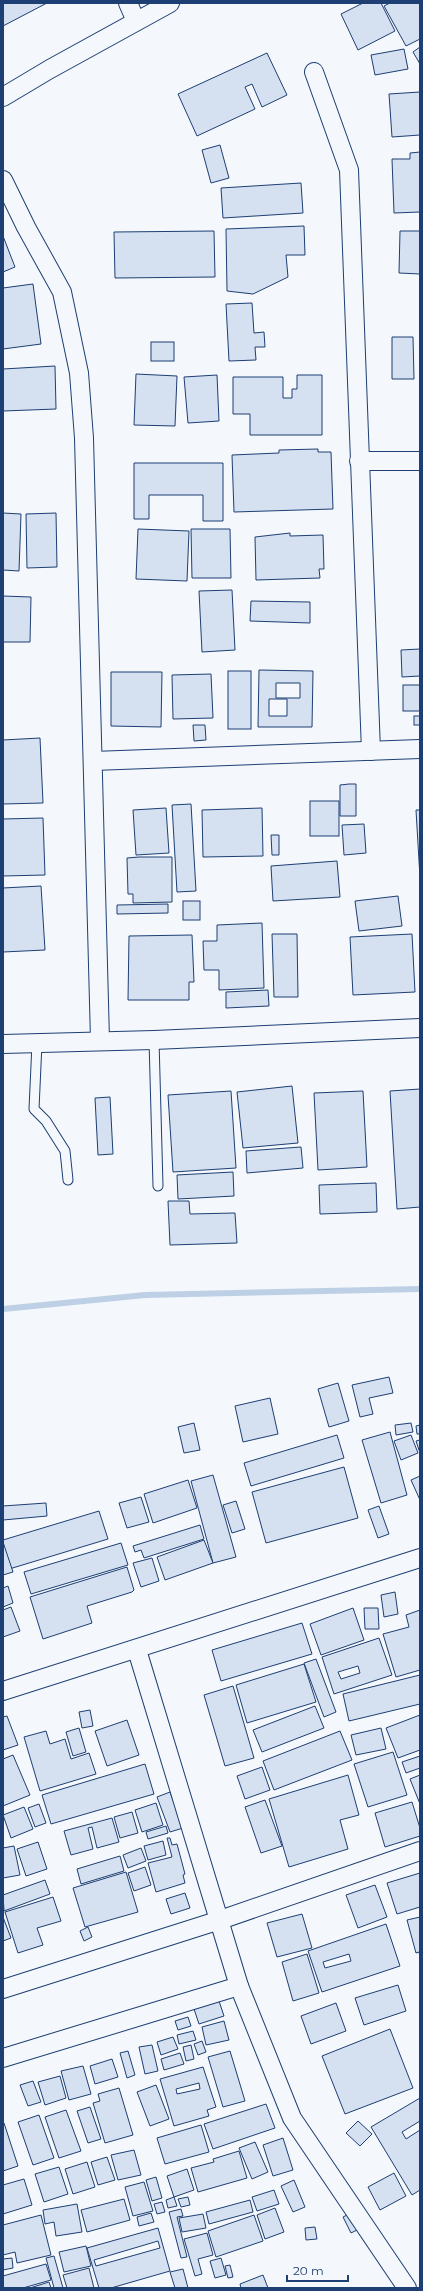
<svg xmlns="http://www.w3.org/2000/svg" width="423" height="2291" font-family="Montserrat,sans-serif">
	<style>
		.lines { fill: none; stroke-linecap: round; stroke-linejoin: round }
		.stream { stroke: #bed0e5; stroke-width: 6 }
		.building { fill: #d5e0f0; stroke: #1d3f73; fill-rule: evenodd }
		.lane-casing { stroke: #1d3f73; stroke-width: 11 }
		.street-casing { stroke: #1d3f73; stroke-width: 20 }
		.lane { stroke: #f4f7fb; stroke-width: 9 }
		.street { stroke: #f4f7fb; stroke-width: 18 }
	</style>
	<rect width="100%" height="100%" fill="#f4f7fb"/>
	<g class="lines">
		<polyline class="stream" points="3,1309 145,1295 420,1289"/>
	</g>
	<g class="building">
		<polygon points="3,3 47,3 3,26"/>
		<polygon points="363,3 381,3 395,31 358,50 341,14"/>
		<polygon points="390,3 420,3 420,39 406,46 384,6"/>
		<polygon points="420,47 420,64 413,52"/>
		<polygon points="404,49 408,69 375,75 371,55"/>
		<polygon points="267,53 287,95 262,107 252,84 245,87 255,109 197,136 178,94"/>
		<polygon points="420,92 420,135 392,137 389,94"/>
		<polygon points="220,145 229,178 211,183 202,150"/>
		<polygon points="420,152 420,212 394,213 392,159 410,159 410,153"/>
		<polygon points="301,183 303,213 223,218 221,188"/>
		<polygon points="304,226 305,255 286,255 288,277 253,294 227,291 226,229"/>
		<polygon points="214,231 215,277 115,278 114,232"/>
		<polygon points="400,231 420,231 420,274 399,273"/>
		<polygon points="3,236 15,267 3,272"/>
		<polygon points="33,284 41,344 3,349 3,288"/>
		<polygon points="252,303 254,333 264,332 265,347 255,347 256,360 229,361 226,304"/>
		<polygon points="392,337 413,337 414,379 392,379"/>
		<rect x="151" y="342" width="23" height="19"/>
		<polygon points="55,366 56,409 3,411 3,369"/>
		<polygon points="136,374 177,376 175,426 134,425"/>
		<polygon points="217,375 219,421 188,423 184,377"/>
		<polygon points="297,375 322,375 322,435 250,435 250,414 233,414 233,377 283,377 283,398 292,398 292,389 297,389"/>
		<polygon points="318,449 318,452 331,452 333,509 234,512 232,455 279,453 279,450"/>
		<polygon points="134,463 223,463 223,521 203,521 203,495 149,495 149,519 134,519"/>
		<polygon points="3,513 21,514 19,571 3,570"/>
		<polygon points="56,513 57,567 27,568 26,514"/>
		<polygon points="138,529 189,531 187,581 136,579"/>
		<polygon points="191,529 230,529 231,578 192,578"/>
		<polygon points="290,533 290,536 323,535 324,569 319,569 320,578 256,580 255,537"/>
		<polygon points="232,590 235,650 202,652 199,591"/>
		<polygon points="3,596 31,597 30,642 3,642"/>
		<polygon points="251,601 310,602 310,623 250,621"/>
		<polygon points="420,649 420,676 402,677 401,650"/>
		<path d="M259,670L313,671L312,727H258ZM276,683H300V698H276ZM269,699H287V716H269Z"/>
		<rect x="228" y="671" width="23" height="58"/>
		<polygon points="111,672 162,672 161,727 111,726"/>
		<polygon points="211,674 213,718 173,719 172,675"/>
		<rect x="403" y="685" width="17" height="26"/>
		<rect x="414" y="716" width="6" height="9"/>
		<polygon points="193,725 205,725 206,740 194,741"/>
		<polygon points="40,738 43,803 3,804 3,740"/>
		<polygon points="349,784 356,784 356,816 340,816 340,785"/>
		<rect x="310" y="801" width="29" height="35"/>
		<polygon points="191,804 196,891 177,892 172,805"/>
		<polygon points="166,808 169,853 136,855 133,810"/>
		<polygon points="262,808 263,856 203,857 202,810"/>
		<polygon points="416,810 420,810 420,878"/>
		<polygon points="43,818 45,875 3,876 3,819"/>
		<polygon points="364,824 366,853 344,855 342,825"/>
		<polygon points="271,835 279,835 279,855 272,855"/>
		<polygon points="139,857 172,857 172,902 133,903 133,894 128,894 127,858"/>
		<polygon points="337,861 340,897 273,901 271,866"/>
		<polygon points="41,886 45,950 3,952 3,888"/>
		<polygon points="398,896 402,926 359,931 355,901"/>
		<rect x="183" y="901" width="17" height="19"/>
		<polygon points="168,904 168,913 117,914 117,905"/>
		<polygon points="262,923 264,988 219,990 219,970 204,970 203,941 217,941 217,925"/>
		<polygon points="272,934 297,934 298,997 274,997"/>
		<polygon points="412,934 415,992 353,995 350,937"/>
		<polygon points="192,935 194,982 189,982 189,1000 128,1000 129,936"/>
		<polygon points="268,990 269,1006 226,1008 226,992"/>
		<polygon points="292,1086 298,1143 243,1148 237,1092"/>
		<polygon points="420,1089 420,1207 397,1209 390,1091"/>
		<polygon points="231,1091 236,1168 173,1172 168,1095"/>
		<polygon points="363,1091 367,1167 318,1170 314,1093"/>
		<polygon points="110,1097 113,1154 98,1155 95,1098"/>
		<polygon points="301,1147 303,1168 247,1173 246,1151"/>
		<polygon points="233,1172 234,1196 178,1199 177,1175"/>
		<polygon points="376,1183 377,1212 320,1214 319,1185"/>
		<polygon points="168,1201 189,1201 190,1214 235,1213 237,1243 170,1245"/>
		<polygon points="389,1377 393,1393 369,1398 373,1414 360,1417 352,1385"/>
		<polygon points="338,1383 349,1421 329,1427 318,1389"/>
		<polygon points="270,1398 278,1434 243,1442 235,1406"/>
		<polygon points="194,1423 200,1450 184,1453 178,1427"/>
		<polygon points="411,1423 413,1432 396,1435 395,1425"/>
		<polygon points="420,1425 420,1434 417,1434 416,1426"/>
		<polygon points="390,1432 407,1495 381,1503 362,1440"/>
		<polygon points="337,1435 344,1458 251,1486 244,1463"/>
		<polygon points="411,1435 418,1453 401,1460 394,1441"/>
		<polygon points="420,1440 420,1453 416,1441"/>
		<polygon points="344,1467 358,1518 266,1543 252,1492"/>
		<polygon points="213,1475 236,1557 213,1563 191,1481"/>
		<polygon points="420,1476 420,1500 411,1480"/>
		<polygon points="188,1480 197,1508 153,1523 144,1494"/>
		<polygon points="141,1497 149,1522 127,1528 119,1503"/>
		<polygon points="236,1501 245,1529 232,1533 223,1505"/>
		<polygon points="46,1503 47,1516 3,1520 3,1506"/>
		<polygon points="379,1506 389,1534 378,1538 368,1510"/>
		<polygon points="99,1511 108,1539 6,1570 3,1558 3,1540"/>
		<polygon points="200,1525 204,1539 144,1558 141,1550 135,1552 133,1546"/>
		<polygon points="204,1540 213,1563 165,1580 157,1557"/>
		<polygon points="3,1542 13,1572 3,1575"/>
		<polygon points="121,1543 128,1565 31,1594 24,1572"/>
		<polygon points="152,1558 159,1581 141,1587 133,1563"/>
		<polygon points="127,1567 134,1590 132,1592 87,1606 92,1623 43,1639 30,1597"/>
		<polygon points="8,1586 13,1603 3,1607 3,1588"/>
		<polygon points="395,1592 398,1614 384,1617 381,1595"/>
		<polygon points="11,1607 20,1631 3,1637 3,1610"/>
		<polygon points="353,1608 364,1640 321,1655 310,1624"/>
		<polygon points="364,1608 378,1608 379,1629 365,1629"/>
		<polygon points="420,1610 420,1670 396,1677 383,1634 409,1627 406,1615"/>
		<polygon points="302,1623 312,1654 221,1681 212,1650"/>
		<path d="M379,1638L392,1675L334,1694L322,1657ZM358,1666L360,1673L341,1679L338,1672Z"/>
		<polygon points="316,1659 336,1712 324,1717 304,1663"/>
		<polygon points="304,1664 316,1702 247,1723 236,1685"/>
		<polygon points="420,1675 420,1704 349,1721 343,1694"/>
		<polygon points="233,1686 254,1758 225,1766 204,1695"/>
		<polygon points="315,1706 324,1728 262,1752 253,1730"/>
		<polygon points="90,1710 93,1726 82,1728 79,1712"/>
		<polygon points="420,1715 420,1750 398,1758 386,1728"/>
		<polygon points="7,1716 18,1745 3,1750 3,1717"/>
		<polygon points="127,1720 139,1755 107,1766 95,1731"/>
		<polygon points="79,1728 86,1752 73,1756 66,1732"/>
		<polygon points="381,1728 386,1749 356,1755 351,1735"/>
		<polygon points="46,1731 50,1744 65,1739 71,1759 89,1753 96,1774 40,1791 24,1737"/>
		<polygon points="340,1731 352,1760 274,1790 263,1761"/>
		<polygon points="393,1752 407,1795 368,1807 354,1764"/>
		<polygon points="13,1755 30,1795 3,1806 3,1759"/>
		<polygon points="420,1756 420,1768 406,1773 402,1762"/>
		<polygon points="145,1764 154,1794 51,1824 42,1795"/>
		<polygon points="262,1767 270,1790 245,1799 237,1776"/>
		<polygon points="348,1775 359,1815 340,1820 348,1849 289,1867 269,1799"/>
		<polygon points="420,1775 420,1804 410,1779"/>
		<polygon points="170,1792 183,1828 170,1832 157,1797"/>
		<polygon points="265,1800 282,1846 261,1853 245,1807"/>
		<polygon points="412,1802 420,1828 420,1836 385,1847 375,1813"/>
		<polygon points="156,1803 163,1825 142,1832 135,1810"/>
		<polygon points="39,1804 46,1823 35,1827 28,1808"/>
		<polygon points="24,1807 33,1829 11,1838 3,1815"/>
		<polygon points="132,1812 138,1833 120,1838 114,1817"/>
		<polygon points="112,1818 119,1842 97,1848 92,1827 88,1828 93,1849 71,1855 64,1831"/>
		<polygon points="166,1826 168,1833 148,1839 146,1832"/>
		<polygon points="167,1838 170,1838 172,1845 177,1844 185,1874 183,1875 185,1883 156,1892 148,1863 172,1857"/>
		<polygon points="163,1841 166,1855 148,1860 144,1846"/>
		<polygon points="38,1842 47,1869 26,1876 17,1849"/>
		<polygon points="14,1846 20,1875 3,1878 3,1848"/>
		<polygon points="141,1848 146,1861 128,1868 123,1855"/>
		<polygon points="120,1856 124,1871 81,1884 77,1869"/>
		<polygon points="145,1867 151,1885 134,1891 128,1873"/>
		<polygon points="126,1872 138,1912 85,1927 73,1888"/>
		<polygon points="420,1873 420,1907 397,1914 387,1883"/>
		<polygon points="45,1880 50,1894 4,1911 3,1895"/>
		<polygon points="375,1885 387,1917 358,1928 346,1895"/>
		<polygon points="185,1893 190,1908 171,1914 166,1899"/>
		<polygon points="53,1897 61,1921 37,1928 43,1945 18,1953 5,1912"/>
		<polygon points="302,1914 312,1948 277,1957 267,1923"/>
		<polygon points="3,1917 11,1938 3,1941"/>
		<polygon points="420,1917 420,1957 419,1952 416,1953 407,1920"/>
		<path d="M386,1924L400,1966L322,1992L308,1951ZM349,1954L351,1961L325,1968L323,1962Z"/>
		<polygon points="88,1927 92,1937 84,1941 80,1931"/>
		<polygon points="307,1954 319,1993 293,2001 282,1962"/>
		<polygon points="398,1985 406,2011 364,2025 355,1998"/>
		<polygon points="219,2001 224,2016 199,2024 194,2009"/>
		<polygon points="336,2003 346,2031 311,2044 301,2016"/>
		<polygon points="188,2017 191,2026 178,2030 175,2021"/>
		<polygon points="224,2021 229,2040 206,2045 202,2027"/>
		<polygon points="390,2029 413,2088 345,2114 322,2056"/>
		<polygon points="193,2031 196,2040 179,2044 177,2035"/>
		<polygon points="173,2037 178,2049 161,2055 157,2042"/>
		<polygon points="202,2041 206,2052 198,2055 194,2044"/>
		<polygon points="152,2045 158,2071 145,2074 139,2047"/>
		<polygon points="191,2045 194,2059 186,2061 183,2047"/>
		<polygon points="128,2051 135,2075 127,2078 120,2053"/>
		<polygon points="230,2051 245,2101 223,2107 208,2057"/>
		<polygon points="180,2053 184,2064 164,2070 161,2059"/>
		<polygon points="112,2059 118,2077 95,2084 90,2066"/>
		<polygon points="83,2066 91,2094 69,2100 61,2071"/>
		<path d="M203,2067L216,2107L207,2110L209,2116L174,2126L160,2079ZM199,2083L200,2089L177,2094L176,2089Z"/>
		<polygon points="60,2076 66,2098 45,2105 38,2082"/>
		<polygon points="33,2081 41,2102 28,2106 20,2085"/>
		<polygon points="156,2085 169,2119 150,2126 137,2092"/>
		<polygon points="119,2088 133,2135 105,2143 93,2103 100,2101 98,2094"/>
		<polygon points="420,2098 420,2121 402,2132 406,2139 420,2130 420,2190 412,2195 371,2127"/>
		<polygon points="266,2104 275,2128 213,2149 204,2124"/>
		<polygon points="90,2107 101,2139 88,2143 77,2111"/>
		<polygon points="66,2110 81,2151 59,2158 45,2117"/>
		<polygon points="39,2115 54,2158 33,2165 18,2122"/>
		<polygon points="358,2121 372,2134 360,2146 346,2133"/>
		<polygon points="4,2123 18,2166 3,2171 3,2124"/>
		<polygon points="201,2125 209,2152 165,2164 157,2138"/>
		<polygon points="283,2138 293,2170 273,2176 263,2145"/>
		<polygon points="255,2142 268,2172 252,2179 239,2148"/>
		<polygon points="134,2150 141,2175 118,2180 111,2155"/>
		<polygon points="239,2151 247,2178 198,2192 191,2168 214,2162 213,2159"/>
		<polygon points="107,2157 115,2180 98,2185 91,2162"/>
		<polygon points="87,2162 95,2187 73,2194 65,2169"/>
		<polygon points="59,2167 68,2194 44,2202 35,2174"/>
		<polygon points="187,2169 194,2190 174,2197 167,2176"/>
		<polygon points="394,2173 406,2196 380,2210 368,2187"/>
		<polygon points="156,2177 162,2198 152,2201 146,2180"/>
		<polygon points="24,2179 32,2205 3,2214 3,2185"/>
		<polygon points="294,2180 305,2207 293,2212 281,2186"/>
		<polygon points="144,2182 153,2211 133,2216 125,2187"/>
		<polygon points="274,2190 279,2204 257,2211 252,2197"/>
		<polygon points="174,2197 177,2206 168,2208 166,2200"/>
		<polygon points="188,2197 190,2205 181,2207 178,2199"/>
		<polygon points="124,2199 130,2220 87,2232 81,2210"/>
		<polygon points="250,2200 253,2212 209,2224 206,2212"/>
		<polygon points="162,2202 165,2212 157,2214 154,2204"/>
		<polygon points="77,2204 82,2232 56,2236 54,2222 45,2224 43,2210"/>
		<polygon points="275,2208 284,2232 265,2239 257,2215"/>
		<polygon points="181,2209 183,2216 177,2217 187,2257 181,2258 169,2212"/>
		<polygon points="353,2212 361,2228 351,2233 343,2217"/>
		<polygon points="151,2213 154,2222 139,2226 137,2217"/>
		<polygon points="203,2214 206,2228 182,2232 179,2218"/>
		<polygon points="41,2215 51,2255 17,2263 15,2252 3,2255 3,2225"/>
		<polygon points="254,2215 263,2241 216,2257 208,2231"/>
		<polygon points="315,2227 317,2239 306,2240 305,2228"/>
		<path d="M158,2228L170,2271L111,2288H99L87,2248ZM158,2241L160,2248L96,2266L94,2260Z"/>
		<polygon points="207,2233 213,2255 198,2259 202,2274 195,2276 184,2239"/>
		<polygon points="86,2246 91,2266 64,2272 59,2252"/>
		<polygon points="54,2256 63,2288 54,2288 46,2258"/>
		<polygon points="12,2258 13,2268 3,2270 3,2259"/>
		<polygon points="221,2258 226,2275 215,2278 210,2261"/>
		<polygon points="46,2264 51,2280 23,2288 3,2288 3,2276"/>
		<polygon points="230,2265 233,2277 228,2278 225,2266"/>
		<polygon points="89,2268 94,2288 67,2288 63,2275"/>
		<polygon points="183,2269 188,2288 175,2288 170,2272"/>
		<polygon points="263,2275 268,2288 241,2288 240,2284"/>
		<polygon points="49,2282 51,2288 30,2288"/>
	</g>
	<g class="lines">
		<g class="lane-casing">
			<g id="lane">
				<polyline points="154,1040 158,1186"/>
				<polyline points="37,1043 34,1109 46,1121 65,1151 68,1180"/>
			</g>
		</g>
		<g class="street-casing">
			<g id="street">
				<polyline points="128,3 136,21"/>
				<polyline points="314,72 349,170 371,751"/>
				<polyline points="3,97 50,69 170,3"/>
				<polyline points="3,180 26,227 62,292 79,373 84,438 100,1040"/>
				<polyline points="359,461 420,461"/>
				<polyline points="93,761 420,749"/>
				<polyline points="3,1044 154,1040 420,1028"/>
				<polyline points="137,1650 239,1986 292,2118 407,2288"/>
				<polyline points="3,1691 420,1558"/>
				<polyline points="3,1989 220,1920 420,1851"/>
				<polyline points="3,2058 239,1986"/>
			</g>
		</g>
		<use href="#lane" class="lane"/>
		<use href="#street" class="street"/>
	</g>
	<rect width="423" height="2291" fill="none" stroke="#1d3f73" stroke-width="8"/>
	<path d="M287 2275v6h61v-6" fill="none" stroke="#1d3f73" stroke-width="2"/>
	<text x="293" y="2275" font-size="12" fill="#1d3f73" stroke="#f4f7fb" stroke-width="3" paint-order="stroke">20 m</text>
</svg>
